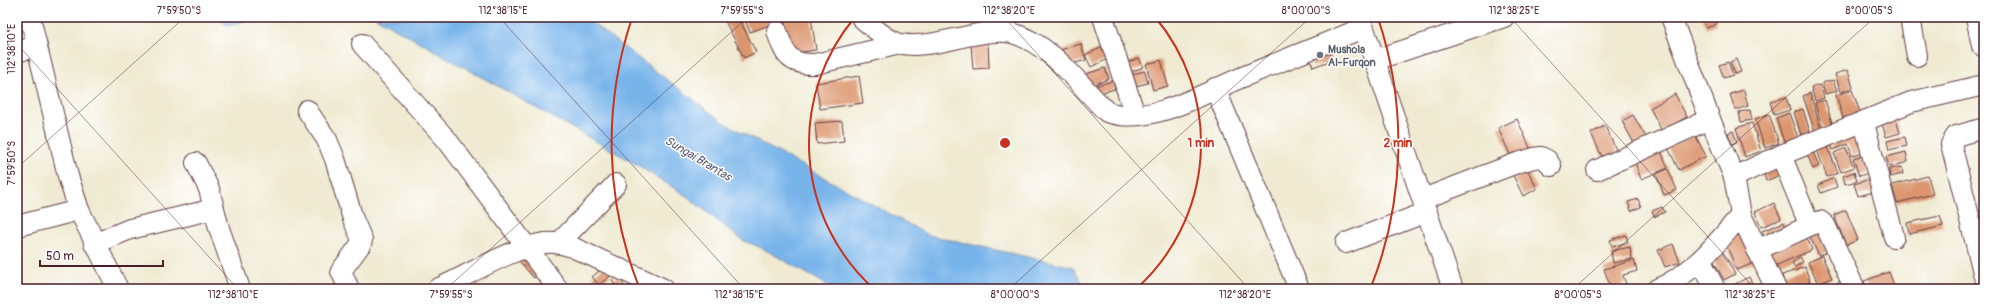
<svg xmlns="http://www.w3.org/2000/svg" width="2001" height="306" font-family="Pangolin,sans-serif">
	<style>
		.water { fill: #77b4ea; stroke: #606a8a }
		.building { fill: #dc966e }
		.lines { fill: none; stroke-linecap: round; stroke-linejoin: round }
		.minor-casing { stroke: #633d44; stroke-width: 22 }
		.minor { stroke: #fff; stroke-width: 20 }
		.ticks { fill: none; stroke: #4a1f2b; stroke-width: 1; stroke-opacity: 0.45 }
		.ring { fill: none; stroke: #c8321e; stroke-width: 2 }
		.worship-dot { fill: #6b7280; stroke: #fff; stroke-width: 1.5 }
		.labels { text-anchor: middle; dominant-baseline: central; stroke-width: 3; stroke-linejoin: round; paint-order: stroke }
		.worship-label { font-size: 11px; font-weight: bold; fill: #5b616d; stroke: #fff; text-anchor: start }
		.water-label { font-size: 12px; font-style: italic; fill: #5c5b77; stroke: #fff }
		.centre { fill: #c8321e; stroke: #fff; stroke-width: 2 }
		.ring-label { font-size: 12px; text-anchor: middle; font-weight: bold; fill: #c8321e; stroke: #fff; stroke-width: 3; stroke-linejoin: round; paint-order: stroke }
		.neatline { fill: none; stroke: #4a1f2b; stroke-width: 1.5 }
		.ticks-label { font-size: 10px; text-anchor: middle; fill: #4a1f2b }
	</style>
	<rect width="100%" height="100%" fill="#fff"/>
	<filter id="ink" filterUnits="userSpaceOnUse"><feTurbulence type="fractalNoise" baseFrequency=".025" numOctaves="2"/><feDisplacementMap in="SourceGraphic" scale="8" xChannelSelector="R" yChannelSelector="G"/><feConvolveMatrix kernelMatrix="1 2 1 2 8 2 1 2 1" color-interpolation-filters="sRGB"/></filter>
	<filter id="wash" filterUnits="userSpaceOnUse"><feTurbulence type="fractalNoise" baseFrequency=".012" numOctaves="4" result="noise"/><feDisplacementMap in="SourceGraphic" scale="16" xChannelSelector="R" yChannelSelector="G"/><feGaussianBlur stdDeviation="0.9" result="paint"/><feColorMatrix in="noise" values="0 0 0 0 0 0 0 0 0 0 0 0 0 0 0 0 0 1.4 0 .05"/><feComposite in="paint" operator="in"/></filter>
	<g filter="url(#wash)">
		<rect width="100%" height="100%" fill="#efead1"/>
		<g class="water">
			<polygon points="217,17 251,17 244,21 228,26"/>
			<polygon points="375,17 584,17 723,122 928,235 1073,267 1086,289 834,289 764,249 742,240 688,197 636,164"/>
		</g>
		<g id="blocks">
			<g class="building">
				<polygon points="723,17 738,17 756,52 744,58"/>
				<polygon points="744,17 777,17 778,22 750,32"/>
				<polygon points="784,17 811,17 816,50 790,54"/>
				<polygon points="1707,17 1715,17 1717,24 1706,28 1703,19"/>
				<polygon points="988,43 989,68 973,69 971,44"/>
				<polygon points="1081,44 1086,60 1065,66 1060,50"/>
				<polygon points="1326,44 1332,60 1313,67 1307,51"/>
				<polygon points="1105,46 1110,58 1091,67 1085,55"/>
				<polygon points="1139,58 1143,67 1128,73 1124,64"/>
				<polygon points="1736,59 1741,72 1735,74 1730,62"/>
				<polygon points="1161,60 1168,86 1153,90 1146,64"/>
				<polygon points="1728,62 1733,75 1724,78 1719,65"/>
				<polygon points="1105,68 1109,79 1090,86 1086,74"/>
				<polygon points="1848,70 1853,88 1841,92 1835,74"/>
				<polygon points="1145,71 1148,83 1131,87 1129,75"/>
				<polygon points="859,76 863,103 820,109 816,83"/>
				<polygon points="1833,80 1837,91 1825,94 1822,83"/>
				<polygon points="1113,81 1115,89 1092,95 1090,87"/>
				<polygon points="1820,85 1824,98 1815,101 1811,87"/>
				<polygon points="1744,90 1748,106 1735,110 1730,94"/>
				<polygon points="1852,90 1860,112 1843,118 1836,95"/>
				<polygon points="1810,93 1821,130 1815,132 1803,96"/>
				<polygon points="1675,94 1687,117 1662,131 1650,108"/>
				<polygon points="1786,97 1790,110 1774,115 1770,102"/>
				<polygon points="1825,100 1833,126 1823,129 1815,103"/>
				<polygon points="1803,109 1810,132 1801,135 1794,112"/>
				<polygon points="1750,110 1752,120 1741,122 1739,112"/>
				<polygon points="1789,113 1798,138 1784,142 1776,118"/>
				<polygon points="1769,114 1779,143 1765,148 1755,119"/>
				<polygon points="1633,115 1647,139 1635,145 1622,121"/>
				<polygon points="1895,116 1900,133 1886,137 1881,120"/>
				<polygon points="1517,119 1531,150 1512,159 1498,128"/>
				<polygon points="842,121 844,141 817,144 815,123"/>
				<polygon points="1752,123 1761,151 1745,157 1736,128"/>
				<polygon points="1605,126 1619,156 1605,163 1591,133"/>
				<polygon points="1733,131 1737,142 1732,144 1728,133"/>
				<polygon points="1858,132 1865,151 1852,156 1848,144 1833,150 1830,141"/>
				<polygon points="1695,135 1706,156 1679,170 1668,148"/>
				<polygon points="1905,137 1907,146 1889,150 1887,141"/>
				<polygon points="1826,143 1838,173 1827,177 1816,147"/>
				<polygon points="1659,146 1668,168 1641,179 1633,157"/>
				<polygon points="1811,147 1819,166 1813,169 1805,149"/>
				<polygon points="1846,148 1854,167 1841,172 1834,153"/>
				<polygon points="1906,152 1908,162 1889,167 1886,157"/>
				<polygon points="1864,155 1869,173 1859,176 1853,158"/>
				<polygon points="1780,161 1785,173 1766,181 1762,169"/>
				<polygon points="1525,164 1537,189 1523,196 1511,171"/>
				<polygon points="1902,167 1903,174 1890,177 1889,169"/>
				<polygon points="1668,169 1677,190 1664,195 1656,174"/>
				<polygon points="1854,172 1857,181 1845,184 1843,176"/>
				<polygon points="1928,176 1933,194 1897,203 1892,185"/>
				<polygon points="1834,178 1837,187 1821,193 1818,185"/>
				<polygon points="1870,179 1874,192 1858,196 1854,184"/>
				<polygon points="1638,199 1641,207 1631,211 1628,202"/>
				<polygon points="1774,203 1781,219 1761,227 1755,212"/>
				<polygon points="1662,207 1665,212 1654,217 1652,211"/>
				<polygon points="1846,210 1858,240 1846,245 1834,215"/>
				<polygon points="1940,216 1943,226 1909,234 1907,223"/>
				<polygon points="1784,222 1787,230 1766,238 1762,231"/>
				<polygon points="1825,230 1834,248 1819,256 1810,237"/>
				<polygon points="1744,233 1756,262 1737,270 1725,242"/>
				<polygon points="1626,235 1628,242 1612,247 1610,240"/>
				<polygon points="1806,235 1812,250 1775,266 1769,251"/>
				<polygon points="1673,244 1680,262 1665,267 1658,250"/>
				<polygon points="1630,247 1632,259 1613,263 1611,251"/>
				<polygon points="1721,250 1735,274 1724,280 1711,256"/>
				<polygon points="526,253 542,271 534,278 519,261"/>
				<polygon points="1822,256 1832,278 1818,284 1808,262"/>
				<polygon points="1800,257 1803,262 1795,267 1792,263"/>
				<polygon points="1634,260 1637,271 1623,275 1626,284 1611,289 1604,269"/>
				<polygon points="604,267 611,275 599,285 592,277"/>
				<polygon points="1805,267 1810,282 1792,289 1786,289 1782,275"/>
				<polygon points="1889,272 1895,288 1867,289 1864,281"/>
				<polygon points="619,277 626,289 617,289 612,280"/>
				<polygon points="1749,277 1752,283 1738,289 1735,284"/>
				<polygon points="1848,277 1849,289 1825,289"/>
			</g>
		</g>
	</g>
	<g filter="url(#ink)">
		<use href="#blocks" fill-opacity="0" stroke="#633d44" stroke-width="1"/>
		<g class="lines">
			<g class="minor-casing">
				<g id="minor">
					<polyline points="30,17 68,176 79,210 118,289"/>
					<path d="M861,17C869,25 890,42 901,44C925,48 951,39 973,35C987,32 999,30 1012,33C1053,45 1078,84 1107,112C1151,127 1205,92 1245,76C1284,60 1324,44 1363,28"/>
					<polyline points="1103,17 1135,115"/>
					<polyline points="1360,17 1453,289"/>
					<polyline points="1910,17 1917,56"/>
					<polyline points="1976,17 1982,46"/>
					<path d="M777,31C784,54 789,65 815,64L900,44"/>
					<polyline points="362,44 447,140 558,289"/>
					<polyline points="17,52 36,46"/>
					<polyline points="1375,60 1504,17"/>
					<polyline points="1215,88 1299,289"/>
					<polyline points="307,110 327,140 335,159 353,219 362,240 361,244 341,271 349,289"/>
					<polyline points="1710,119 1734,177 1741,215"/>
					<polyline points="1864,123 1894,237"/>
					<polyline points="1984,128 1956,136 1951,144 1984,276"/>
					<polyline points="1781,155 1809,224"/>
					<polyline points="196,163 209,189 219,228 240,289"/>
					<polyline points="1597,170 1710,119 1671,17"/>
					<polyline points="1734,177 1781,155 1911,102 1984,85"/>
					<polyline points="1423,199 1517,163 1534,158 1541,157 1547,160 1551,166"/>
					<polyline points="17,226 79,210"/>
					<polyline points="559,243 616,184"/>
					<polyline points="1346,243 1427,212"/>
					<polyline points="94,244 130,229 214,209"/>
					<polyline points="1757,250 1820,221 1825,225 1855,289"/>
					<polyline points="1701,261 1715,289"/>
					<path d="M437,289C469,275 511,248 545,243C555,242 563,244 572,247L664,289"/>
					<path d="M1657,289C1693,274 1716,244 1741,215L1776,289"/>
				</g>
			</g>
			<use href="#minor" class="minor"/>
		</g>
	</g>
	<path class="ticks" d="M499,17L744,289M1004,17L1249,289M1510,17L1755,289M17,44L238,289M17,168L185,17M446,289L748,17M1009,289L1311,17M1573,289L1875,17"/>
	<g class="ring">
		<path d="M874 289A196 196 0 0 1 855 17M1155 17A196 196 0 0 1 1136 289"/>
		<path d="M639 287A393 393 0 0 1 632 18M1378 18A393 393 0 0 1 1371 287"/>
	</g>
	<circle class="worship-dot" cx="1320" cy="55" r="4"/>
	<g class="labels">
		<g class="worship-label">
			<text x="1328" y="49">Mushola<tspan x="1328" dy="13">Al-Furqon</tspan></text>
		</g>
		<g class="water-label">
			<text transform="translate(698 159) rotate(31)">Sungai Brantas</text>
		</g>
	</g>
	<circle cx="1005" cy="143" r="6" class="centre"/>
	<g class="ring-label">
		<text x="1201" y="147">1 min</text>
		<text x="1398" y="147">2 min</text>
	</g>
	<rect width="2001" height="306" fill="none" stroke="#fff" stroke-width="44"/>
	<path d="M40 260v6h123v-6" fill="none" stroke="#4a1f2b" stroke-width="2"/>
	<text x="46" y="260" font-size="12" fill="#4a1f2b" stroke="#ffffff" stroke-width="3" paint-order="stroke">50 m</text>
	<rect x="22" y="22" width="1957" height="262" class="neatline"/>
	<g class="ticks-label">
		<text x="179" y="14">7°59'50"S</text>
		<text x="503" y="14">112°38'15"E</text>
		<text x="742" y="14">7°59'55"S</text>
		<text x="1009" y="14">112°38'20"E</text>
		<text x="1306" y="14">8°00'00"S</text>
		<text x="1514" y="14">112°38'25"E</text>
		<text x="1869" y="14">8°00'05"S</text>
		<text transform="translate(11 49) rotate(-90)" y="4">112°38'10"E</text>
		<text transform="translate(11 163) rotate(-90)" y="4">7°59'50"S</text>
		<text x="233" y="298">112°38'10"E</text>
		<text x="451" y="298">7°59'55"S</text>
		<text x="739" y="298">112°38'15"E</text>
		<text x="1015" y="298">8°00'00"S</text>
		<text x="1245" y="298">112°38'20"E</text>
		<text x="1578" y="298">8°00'05"S</text>
		<text x="1750" y="298">112°38'25"E</text>
	</g>
</svg>
